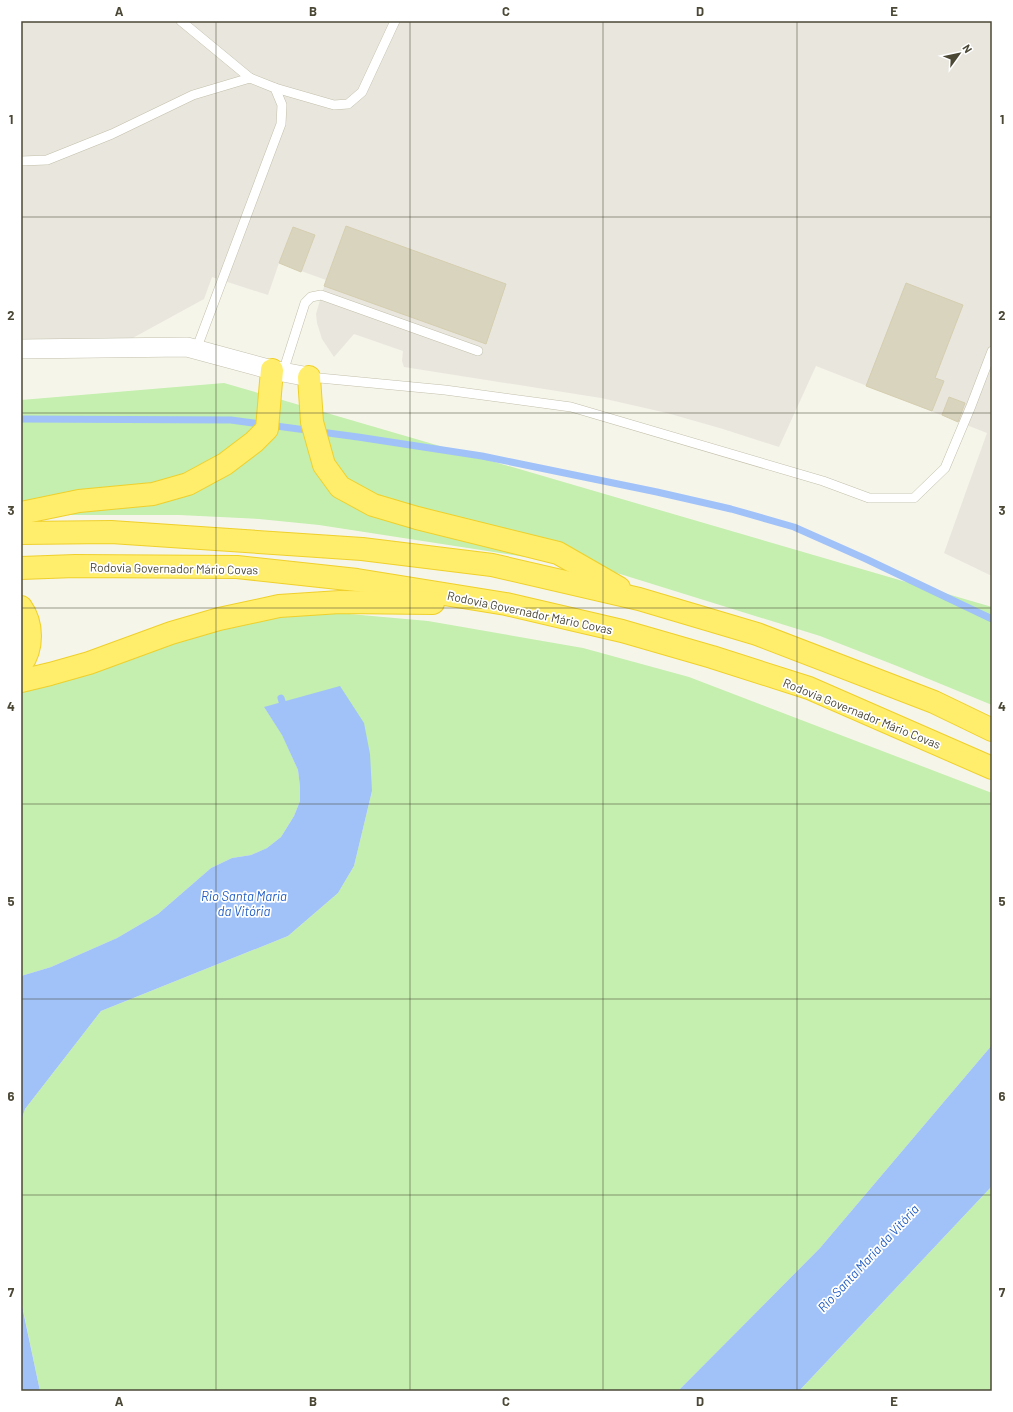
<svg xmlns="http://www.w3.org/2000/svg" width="1013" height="1412" font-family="Barlow,sans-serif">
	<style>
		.industrial { fill: #e9e6de }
		.green { fill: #c4efae }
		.water { fill: #a0c2f9 }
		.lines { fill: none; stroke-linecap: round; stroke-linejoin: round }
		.stream { stroke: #a0c2f9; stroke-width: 7 }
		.building { fill: #d9d4bd; stroke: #d5ceb0 }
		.service-casing { stroke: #c3c0ab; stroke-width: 10 }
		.minor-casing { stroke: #c3c0ab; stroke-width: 20 }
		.motorway-casing { stroke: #efd02b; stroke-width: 24 }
		.service { stroke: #fff; stroke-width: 9 }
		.minor { stroke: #fff; stroke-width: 19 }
		.motorway { stroke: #ffed6c; stroke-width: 22 }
		.grid { fill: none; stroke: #4b4836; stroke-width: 1; stroke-opacity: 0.55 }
		.labels { text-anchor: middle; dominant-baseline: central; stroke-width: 3.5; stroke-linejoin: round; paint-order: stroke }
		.street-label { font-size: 12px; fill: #4b4836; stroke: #fff }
		.water-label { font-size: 13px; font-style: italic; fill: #225ec5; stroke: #fff }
		.neatline { fill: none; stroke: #4b4836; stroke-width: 1.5 }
		.grid-label { font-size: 13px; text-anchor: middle; font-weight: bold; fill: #4b4836 }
	</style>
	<rect width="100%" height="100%" fill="#f6f5ea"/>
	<polygon class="industrial" points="21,21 992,21 992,576 944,553 987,433 816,366 779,447 723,429 667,413 601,398 404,367 402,361 403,351 354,334 334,357 322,339 317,323 316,314 326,280 279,263 268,295 212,277 204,299 120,345 21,343"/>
	<g class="green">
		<polygon points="224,383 992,607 992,705 897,666 820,636 604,569 319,525 259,519 179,515 21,515 21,400"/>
		<polygon points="305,610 428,621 583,648 689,677 992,793 992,1045 820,1248 678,1391 40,1391 21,1300 21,1121 25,1109 101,1011 288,936 338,893 354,866 372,791 264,707 282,734 298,770 300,787 300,801 294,816 281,837 267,848 251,855 232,858 211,868 158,914 117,938 51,967 21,976 21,685 235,622"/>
		<polygon points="992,1186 992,1391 799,1391"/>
	</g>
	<g class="water">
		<polygon points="340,686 364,723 370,754 372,791 354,866 338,893 288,936 101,1011 25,1109 21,1121 21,976 51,967 117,938 158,914 211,868 232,858 251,855 267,848 281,837 294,816 300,801 300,787 298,770 282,735 264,707"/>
		<polygon points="992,1045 992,1186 799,1391 678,1391 820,1248"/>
		<polygon points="21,1300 22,1306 40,1391 21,1391"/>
	</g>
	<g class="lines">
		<g class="stream">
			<polyline points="21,419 231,420 358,437 482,456 657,492 731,509 794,527 866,559 992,619"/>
			<polyline points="281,698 285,711"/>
		</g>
	</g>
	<g class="building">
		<polygon points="346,226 506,284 486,344 324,286"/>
		<polygon points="293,227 315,235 301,272 279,263"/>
		<polygon points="906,283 963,305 935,378 944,381 932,411 866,386"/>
		<polygon points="949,397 965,403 958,422 942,415"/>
	</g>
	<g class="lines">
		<g class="service-casing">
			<g id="service">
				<polyline points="181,21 250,78"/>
				<polyline points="275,88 334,105 348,104 362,92 395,21"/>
				<polyline points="21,161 47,160 112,134 193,95 250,78 275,88 282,105 281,124 196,350"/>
				<polyline points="283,372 305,303 311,297 321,295 478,351"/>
				<polyline points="309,377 445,390 571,407 823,481 869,498 914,498 945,468 971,406 992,351"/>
			</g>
		</g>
		<g class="minor-casing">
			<polyline id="minor" points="21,349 187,347 272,370 309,377"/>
		</g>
		<g class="motorway-casing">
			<g id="motorway">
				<polyline points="309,377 312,422 324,465 340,487 373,505 417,518 558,553 619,588"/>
				<polyline points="21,513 79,501 153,494 188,484 225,464 254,442 267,429 272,370"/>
				<polyline points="21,533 111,532 362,549 492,565 639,599 757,634 934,702 992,730"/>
				<polyline points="21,568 75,566 237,567 357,580 506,604 622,631 712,657 809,688 992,768"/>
				<path d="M21,607C33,624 33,648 21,665"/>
				<polyline points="21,681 50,674 89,663 171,633 219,619 279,606 340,602 433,603"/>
			</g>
		</g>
		<use href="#service" class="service"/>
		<use href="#minor" class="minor"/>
		<use href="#motorway" class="motorway"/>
	</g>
	<path class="grid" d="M216,21V1391M410,21V1391M603,21V1391M797,21V1391M21,217H992M21,413H992M21,608H992M21,804H992M21,999H992M21,1195H992"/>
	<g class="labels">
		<g class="street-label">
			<text transform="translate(174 568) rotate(1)">Rodovia Governador Mário Covas</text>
			<text transform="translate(530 612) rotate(12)">Rodovia Governador Mário Covas</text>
			<text transform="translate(862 713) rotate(22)">Rodovia Governador Mário Covas</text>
		</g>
		<g class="water-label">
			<text x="244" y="896">Rio Santa Maria<tspan x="244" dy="15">da Vitória</tspan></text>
			<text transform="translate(868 1258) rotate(-47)">Rio Santa Maria da Vitória</text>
		</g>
	</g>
	<rect width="1013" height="1412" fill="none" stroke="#ffffff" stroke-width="44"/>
	<g transform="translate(959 54) rotate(57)" stroke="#ffffff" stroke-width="3" paint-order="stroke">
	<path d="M0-3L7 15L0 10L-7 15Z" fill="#4b4836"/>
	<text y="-6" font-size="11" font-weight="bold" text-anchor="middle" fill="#4b4836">N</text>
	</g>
	<rect x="22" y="22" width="969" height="1368" class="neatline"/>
	<g class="grid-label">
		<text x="119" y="16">A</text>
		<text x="313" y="16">B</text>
		<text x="506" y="16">C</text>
		<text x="700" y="16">D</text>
		<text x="894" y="16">E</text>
		<text x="11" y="124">1</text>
		<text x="1002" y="124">1</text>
		<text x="11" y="320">2</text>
		<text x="1002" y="320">2</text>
		<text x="11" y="515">3</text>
		<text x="1002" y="515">3</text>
		<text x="11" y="711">4</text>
		<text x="1002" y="711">4</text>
		<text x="11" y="906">5</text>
		<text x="1002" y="906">5</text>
		<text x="11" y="1101">6</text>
		<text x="1002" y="1101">6</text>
		<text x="11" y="1297">7</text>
		<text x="1002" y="1297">7</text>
		<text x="119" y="1406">A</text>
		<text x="313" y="1406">B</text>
		<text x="506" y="1406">C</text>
		<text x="700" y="1406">D</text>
		<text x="894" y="1406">E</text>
	</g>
</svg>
